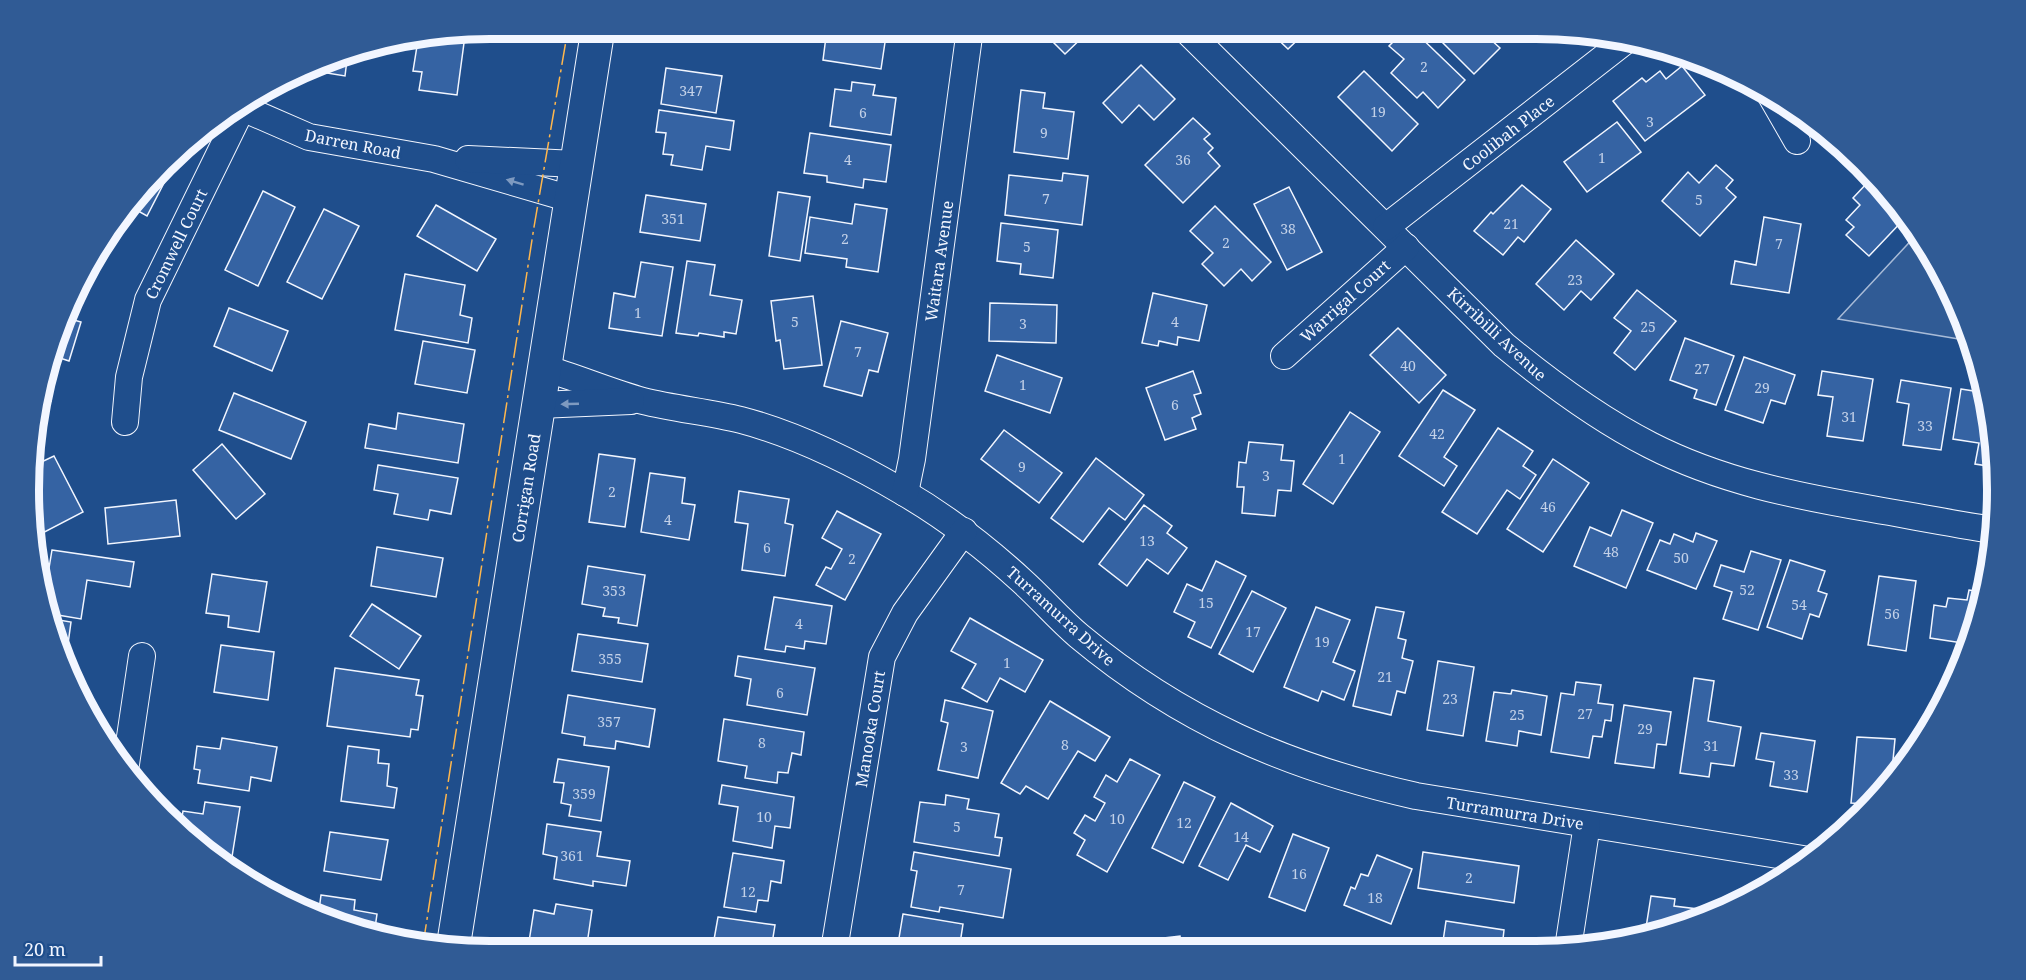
<svg xmlns="http://www.w3.org/2000/svg" width="2026" height="980" font-family="'Noto Serif',serif">
	<style>
		.built { fill: #305b95; stroke: #a8bbd7; stroke-width: 1.5 }
		.building { fill: #3563a3; stroke: #f2f6ff; stroke-width: 1.5 }
		.lines { fill: none; stroke-linecap: round; stroke-linejoin: round }
		.street-casing { stroke: #f2f6ff; stroke-width: 28 }
		.secondary-casing { stroke: #f2f6ff; stroke-width: 35 }
		.street { stroke: #1f4e8c; stroke-width: 26 }
		.secondary { stroke: #1f4e8c; stroke-width: 33 }
		.power { stroke: #ffb74d; stroke-width: 1.5; stroke-dasharray: 21 4.5 3 4.5; stroke-linecap: butt }
		.oneway { fill: #7e9ac0 }
		.labels { text-anchor: middle; dominant-baseline: central; stroke-width: 4.5; stroke-linejoin: round; paint-order: stroke }
		.number-label { font-size: 14px; fill: #c3d1e8 }
		.street-label { font-size: 16px; fill: #f2f6ff; stroke: #1f4e8c }
		.rim { fill: none; stroke: #f2f6ff; stroke-width: 8 }
	</style>
	<rect width="100%" height="100%" fill="#1f4e8c"/>
	<polygon class="built" points="1919,232 1962,314 1971,341 1838,319"/>
	<g class="building">
		<polygon points="705,29 743,29 742,34"/>
		<polygon points="827,29 887,29 881,69 823,60"/>
		<polygon points="1040,29 1091,29 1065,54"/>
		<polygon points="1267,29 1309,29 1288,49"/>
		<polygon points="1406,29 1412,29 1465,80 1438,108 1423,92 1417,98 1391,73 1404,59 1389,46"/>
		<polygon points="1429,29 1479,29 1500,48 1474,74"/>
		<polygon points="431,38 464,43 457,95 419,90 422,72 413,71 418,40"/>
		<polygon points="358,50 357,54 348,52 345,76 309,70 341,53"/>
		<polygon points="1141,65 1175,99 1154,120 1139,105 1122,123 1103,103"/>
		<polygon points="1682,66 1705,95 1645,141 1613,101 1642,78 1646,82 1660,71 1666,79"/>
		<polygon points="666,68 722,76 716,113 661,104"/>
		<polygon points="1364,71 1418,124 1392,151 1338,97"/>
		<polygon points="852,82 875,85 873,95 896,98 891,135 830,126 835,89 851,91"/>
		<polygon points="1021,90 1045,93 1043,108 1074,112 1068,159 1014,152"/>
		<polygon points="659,110 734,121 730,150 706,146 702,170 671,165 673,155 663,154 666,133 656,132"/>
		<polygon points="1193,118 1210,134 1204,139 1213,148 1208,153 1220,166 1183,203 1145,165"/>
		<polygon points="1617,122 1641,152 1587,192 1564,162"/>
		<polygon points="810,133 891,145 886,182 864,179 863,188 827,182 827,176 804,173"/>
		<polygon points="1716,165 1733,180 1726,188 1736,197 1700,236 1662,201 1688,172 1699,183"/>
		<polygon points="1063,173 1088,176 1082,225 1005,215 1009,175 1062,181"/>
		<polygon points="160,176 166,179 147,216 131,207"/>
		<polygon points="1868,182 1906,217 1869,256 1846,235 1854,227 1846,220 1860,205 1853,198"/>
		<polygon points="1522,185 1551,209 1524,242 1518,237 1503,255 1474,231 1491,212 1493,214"/>
		<polygon points="1289,187 1322,252 1287,270 1254,204"/>
		<polygon points="263,191 295,207 258,286 225,270"/>
		<polygon points="778,192 810,197 800,261 769,256"/>
		<polygon points="646,195 706,204 700,241 640,232"/>
		<polygon points="855,204 887,209 878,272 846,267 847,259 805,253 810,217 852,224"/>
		<polygon points="436,205 496,239 477,271 417,236"/>
		<polygon points="1215,206 1271,262 1252,281 1241,269 1224,286 1202,264 1213,253 1190,231"/>
		<polygon points="324,209 359,226 322,299 287,282"/>
		<polygon points="1764,217 1801,224 1789,293 1731,284 1735,261 1756,265"/>
		<polygon points="1001,223 1058,230 1053,278 1020,274 1021,264 997,261"/>
		<polygon points="1576,240 1614,274 1591,300 1581,291 1564,310 1536,284"/>
		<polygon points="102,241 90,284 81,281"/>
		<polygon points="687,261 715,265 710,295 742,300 736,334 724,332 724,337 699,333 698,336 676,333"/>
		<polygon points="641,262 673,267 662,336 609,328 614,293 635,297"/>
		<polygon points="405,274 465,285 460,315 472,318 468,343 395,330"/>
		<polygon points="1637,290 1676,321 1635,370 1614,353 1631,331 1614,318"/>
		<polygon points="1153,293 1207,305 1199,341 1178,337 1177,345 1159,341 1158,346 1142,343"/>
		<polygon points="813,296 822,365 784,369 780,340 776,341 771,301"/>
		<polygon points="990,303 1057,305 1056,343 989,341"/>
		<polygon points="229,308 288,331 272,371 214,346"/>
		<polygon points="63,317 81,322 69,361 51,355"/>
		<polygon points="841,321 888,333 878,372 869,370 862,396 824,386"/>
		<polygon points="1398,328 1446,375 1419,403 1370,355"/>
		<polygon points="1685,338 1734,356 1716,405 1694,398 1697,390 1670,380"/>
		<polygon points="423,341 475,350 467,393 415,384"/>
		<polygon points="997,355 1062,378 1050,413 985,391"/>
		<polygon points="1744,357 1795,375 1785,404 1771,400 1763,423 1725,410"/>
		<polygon points="1193,371 1201,393 1194,395 1201,414 1192,418 1196,429 1165,440 1146,388"/>
		<polygon points="1822,371 1873,379 1863,441 1827,436 1833,397 1818,395"/>
		<polygon points="1901,380 1951,388 1941,450 1903,445 1909,404 1897,402"/>
		<polygon points="1961,389 1986,393 1995,467 1975,464 1979,443 1953,439"/>
		<polygon points="1443,390 1475,410 1444,457 1457,466 1444,486 1399,456"/>
		<polygon points="40,391 51,401 37,417 37,400"/>
		<polygon points="234,393 306,422 291,459 219,430"/>
		<polygon points="1350,412 1380,432 1333,504 1303,484"/>
		<polygon points="398,413 464,424 458,463 365,448 369,424 396,429"/>
		<polygon points="1498,428 1533,451 1523,466 1536,475 1520,499 1507,490 1477,534 1442,512"/>
		<polygon points="1004,430 1062,473 1039,503 981,459"/>
		<polygon points="1249,442 1283,445 1281,460 1294,461 1291,491 1278,490 1275,516 1242,513 1244,487 1237,487 1239,462 1246,463"/>
		<polygon points="222,444 265,494 236,519 193,470"/>
		<polygon points="599,454 635,459 625,527 589,522"/>
		<polygon points="54,456 83,512 33,538 35,465"/>
		<polygon points="1096,458 1144,495 1125,520 1109,508 1083,542 1051,518"/>
		<polygon points="1553,459 1589,483 1543,552 1507,529"/>
		<polygon points="378,465 458,478 451,514 430,510 428,520 394,514 398,494 374,490"/>
		<polygon points="650,473 685,478 682,503 695,505 689,540 641,532"/>
		<polygon points="739,491 789,499 785,523 793,525 785,576 742,570 748,524 735,522"/>
		<polygon points="176,500 180,536 108,544 105,508"/>
		<polygon points="1144,505 1172,526 1167,533 1187,548 1168,574 1147,559 1127,586 1099,564"/>
		<polygon points="1622,510 1653,523 1626,588 1574,566 1590,527 1611,536"/>
		<polygon points="837,511 881,534 845,600 816,585 826,567 831,569 842,549 822,538"/>
		<polygon points="1696,533 1717,541 1696,589 1647,570 1660,540 1670,544 1674,534 1693,542"/>
		<polygon points="377,547 443,558 436,597 371,586"/>
		<polygon points="52,550 134,562 130,587 87,580 81,619 52,614 45,592"/>
		<polygon points="1751,551 1781,560 1758,630 1723,619 1732,592 1714,586 1721,565 1744,572"/>
		<polygon points="1790,560 1825,571 1818,591 1827,594 1819,617 1810,614 1802,639 1767,627"/>
		<polygon points="1216,561 1246,576 1211,648 1188,637 1195,622 1174,612 1187,584 1202,591"/>
		<polygon points="588,566 645,575 637,626 618,623 619,618 603,616 605,608 582,604"/>
		<polygon points="212,574 267,582 259,632 228,627 229,616 206,613"/>
		<polygon points="1879,576 1916,581 1906,651 1868,645"/>
		<polygon points="1969,590 1985,593 1969,644 1930,638 1934,605 1946,607 1948,598 1967,600"/>
		<polygon points="1252,591 1286,608 1253,672 1219,654"/>
		<polygon points="774,597 832,606 826,644 805,641 804,649 786,646 785,652 765,649"/>
		<polygon points="372,604 421,636 399,669 350,636"/>
		<polygon points="1316,607 1350,620 1333,662 1355,671 1344,700 1322,691 1318,701 1284,687"/>
		<polygon points="1376,607 1404,612 1398,638 1406,640 1402,658 1413,661 1405,693 1397,691 1391,715 1353,706"/>
		<polygon points="970,618 1043,660 1025,692 1000,678 987,702 962,688 976,664 951,651"/>
		<polygon points="53,619 71,622 68,644 61,643"/>
		<polygon points="578,634 648,644 642,682 572,671"/>
		<polygon points="221,645 274,652 268,700 214,692"/>
		<polygon points="738,656 815,668 807,715 747,705 751,679 735,676"/>
		<polygon points="1438,661 1474,667 1463,736 1427,730"/>
		<polygon points="335,668 419,680 416,695 423,696 418,730 411,729 410,737 327,726"/>
		<polygon points="1694,678 1714,681 1708,721 1741,727 1734,766 1711,763 1709,777 1680,773"/>
		<polygon points="1576,682 1601,685 1598,703 1613,705 1611,721 1605,720 1602,737 1593,736 1589,758 1551,752 1561,693 1574,695"/>
		<polygon points="1512,690 1547,696 1541,735 1519,731 1517,746 1486,741 1494,692 1511,694"/>
		<polygon points="568,695 655,709 649,747 616,741 615,749 584,745 585,737 562,733"/>
		<polygon points="945,700 993,711 978,778 938,770 948,723 941,721"/>
		<polygon points="1050,701 1110,737 1095,761 1078,751 1048,799 1026,786 1020,794 1001,783"/>
		<polygon points="1624,705 1671,712 1666,745 1657,744 1654,768 1615,763"/>
		<polygon points="724,719 804,732 801,755 792,753 788,773 778,772 777,783 745,778 747,766 718,761"/>
		<polygon points="1761,733 1815,741 1807,792 1770,786 1774,762 1756,759"/>
		<polygon points="1857,737 1895,739 1891,782 1869,804 1851,803"/>
		<polygon points="222,738 277,747 271,781 251,777 249,791 198,783 200,770 194,769 197,746 220,749"/>
		<polygon points="348,746 379,750 378,763 389,764 387,786 397,788 394,808 341,801"/>
		<polygon points="558,759 609,767 601,821 569,816 571,805 561,803 564,783 554,782"/>
		<polygon points="1130,759 1160,775 1107,872 1077,855 1085,840 1074,833 1085,815 1095,821 1105,803 1094,797 1106,775 1117,782"/>
		<polygon points="1184,782 1215,797 1183,863 1152,848"/>
		<polygon points="722,785 794,797 790,828 775,826 772,848 733,841 738,807 719,804"/>
		<polygon points="946,795 969,799 967,809 999,814 995,837 1002,838 999,856 914,842 920,802 945,805"/>
		<polygon points="205,802 240,807 231,863 218,861 180,830 183,811 203,814"/>
		<polygon points="1231,803 1273,826 1260,852 1246,845 1228,880 1199,866"/>
		<polygon points="547,824 601,832 597,856 630,861 626,886 593,881 593,886 554,879 557,857 543,854"/>
		<polygon points="330,832 388,840 381,880 324,871"/>
		<polygon points="1293,834 1329,848 1305,911 1269,897"/>
		<polygon points="914,852 1011,869 1003,918 940,907 939,912 911,907 917,871 911,870"/>
		<polygon points="1423,852 1519,866 1514,903 1418,888"/>
		<polygon points="733,853 784,861 781,883 771,881 768,901 758,900 756,912 724,907"/>
		<polygon points="1377,855 1412,869 1391,924 1344,905 1351,887 1355,889 1361,874 1368,876"/>
		<polygon points="321,895 355,900 354,910 377,914 374,935 318,918"/>
		<polygon points="1651,896 1675,899 1674,906 1706,910 1705,918 1645,934"/>
		<polygon points="556,904 592,910 586,951 528,948 534,910 554,914"/>
		<polygon points="903,914 963,924 959,950 897,950"/>
		<polygon points="718,917 775,925 771,950 712,951"/>
		<polygon points="1446,921 1504,930 1502,948 1442,948"/>
		<polygon points="1180,936 1182,949 1131,949 1130,942"/>
	</g>
	<g class="lines">
		<g class="street-casing">
			<g id="street">
				<path d="M1185,29L1504,345C1550,383 1597,418 1650,445C1720,481 1796,496 1872,509C1913,516 1953,524 1994,530"/>
				<polyline points="1770,94 1797,141"/>
				<polyline points="240,107 309,137 434,159 571,199"/>
				<polyline points="468,159 576,164"/>
				<polyline points="1386,227 1629,38"/>
				<polyline points="1284,356 1406,247"/>
				<path d="M544,368C578,378 610,392 643,401C675,409 709,412 741,420C798,435 852,462 903,492C946,517 986,548 1022,581C1042,599 1059,619 1079,636C1181,721 1287,767 1416,796L1809,860"/>
				<polyline points="539,405 631,401"/>
				<polyline points="125,422 129,377 148,300 242,108"/>
				<polyline points="905,493 912,459 970,29"/>
				<polyline points="126,764 142,656"/>
				<polyline points="1568,948 1587,824"/>
				<polyline points="834,950 882,657 905,613 964,531"/>
			</g>
		</g>
		<g class="secondary-casing">
			<polyline id="secondary" points="453,948 598,29"/>
		</g>
		<use href="#street" class="street"/>
		<use href="#secondary" class="secondary"/>
		<polyline class="power" points="423,945 534,227 568,29"/>
	</g>
	<defs><path id="oneway-solid" d="M-6-.8H1V-3.2L6.5 0L1 3.2V.8H-6Z" transform="scale(1.5)"/></defs>
	<g class="oneway">
		<use href="#oneway-solid" transform="translate(515 182) rotate(-163)"/>
		<use href="#oneway-solid" transform="translate(570 404) rotate(178)"/>
	</g>
	<g class="labels">
		<g class="number-label">
			<text x="1424" y="66">2</text>
			<text x="691" y="90">347</text>
			<text x="1378" y="111">19</text>
			<text x="863" y="112">6</text>
			<text x="1650" y="121">3</text>
			<text x="1044" y="132">9</text>
			<text x="1602" y="157">1</text>
			<text x="848" y="159">4</text>
			<text x="1183" y="159">36</text>
			<text x="1046" y="198">7</text>
			<text x="1699" y="199">5</text>
			<text x="673" y="218">351</text>
			<text x="1511" y="223">21</text>
			<text x="1288" y="228">38</text>
			<text x="845" y="238">2</text>
			<text x="1226" y="242">2</text>
			<text x="1779" y="243">7</text>
			<text x="1027" y="246">5</text>
			<text x="1575" y="279">23</text>
			<text x="638" y="312">1</text>
			<text x="795" y="321">5</text>
			<text x="1175" y="321">4</text>
			<text x="1023" y="323">3</text>
			<text x="1648" y="326">25</text>
			<text x="858" y="351">7</text>
			<text x="1408" y="365">40</text>
			<text x="1702" y="368">27</text>
			<text x="1023" y="384">1</text>
			<text x="1762" y="387">29</text>
			<text x="1175" y="404">6</text>
			<text x="1849" y="416">31</text>
			<text x="1925" y="425">33</text>
			<text x="1437" y="433">42</text>
			<text x="1342" y="458">1</text>
			<text x="1022" y="466">9</text>
			<text x="1266" y="475">3</text>
			<text x="612" y="491">2</text>
			<text x="1548" y="506">46</text>
			<text x="668" y="519">4</text>
			<text x="1147" y="540">13</text>
			<text x="767" y="547">6</text>
			<text x="1611" y="551">48</text>
			<text x="1681" y="557">50</text>
			<text x="852" y="558">2</text>
			<text x="1747" y="589">52</text>
			<text x="614" y="590">353</text>
			<text x="1206" y="602">15</text>
			<text x="1799" y="604">54</text>
			<text x="1892" y="613">56</text>
			<text x="799" y="623">4</text>
			<text x="1253" y="631">17</text>
			<text x="1322" y="641">19</text>
			<text x="610" y="658">355</text>
			<text x="1007" y="662">1</text>
			<text x="1385" y="676">21</text>
			<text x="780" y="692">6</text>
			<text x="1450" y="698">23</text>
			<text x="1585" y="713">27</text>
			<text x="1517" y="714">25</text>
			<text x="609" y="721">357</text>
			<text x="1645" y="728">29</text>
			<text x="762" y="742">8</text>
			<text x="1065" y="744">8</text>
			<text x="1711" y="745">31</text>
			<text x="964" y="746">3</text>
			<text x="1791" y="774">33</text>
			<text x="584" y="793">359</text>
			<text x="764" y="816">10</text>
			<text x="1117" y="818">10</text>
			<text x="1184" y="822">12</text>
			<text x="957" y="826">5</text>
			<text x="1241" y="836">14</text>
			<text x="572" y="855">361</text>
			<text x="1299" y="873">16</text>
			<text x="1469" y="877">2</text>
			<text x="961" y="889">7</text>
			<text x="748" y="891">12</text>
			<text x="1375" y="897">18</text>
		</g>
		<g class="street-label">
			<text transform="translate(1508 133) rotate(-38)">Coolibah Place</text>
			<text transform="translate(353 144) rotate(11)">Darren Road</text>
			<text transform="translate(176 244) rotate(-64)">Cromwell Court</text>
			<text transform="translate(939 261) rotate(-82)">Waitara Avenue</text>
			<text transform="translate(1345 301) rotate(-42)">Warrigal Court</text>
			<text transform="translate(1497 334) rotate(43)">Kirribilli Avenue</text>
			<text transform="translate(526 488) rotate(-81)">Corrigan Road</text>
			<text transform="translate(1061 616) rotate(42)">Turramurra Drive</text>
			<text transform="translate(870 729) rotate(-81)">Manooka Court</text>
			<text transform="translate(1515 813) rotate(9)">Turramurra Drive</text>
		</g>
	</g>
	<path d="M0 0H2026V980H0ZM490 39H1536A451 451 0 0 1 1987 490V490A451 451 0 0 1 1536 941H490A451 451 0 0 1 39 490V490A451 451 0 0 1 490 39Z" fill="#305b95" fill-rule="evenodd"/>
	<path class="rim" d="M490 39H1536A451 451 0 0 1 1987 490V490A451 451 0 0 1 1536 941H490A451 451 0 0 1 39 490V490A451 451 0 0 1 490 39Z"/>
	<path d="M15 956v9h86v-9" fill="none" stroke="#f2f6ff" stroke-width="3"/>
	<text x="24" y="956" font-size="18" fill="#f2f6ff" stroke="#1f4e8c" stroke-width="4.5" paint-order="stroke">20 m</text>
</svg>
